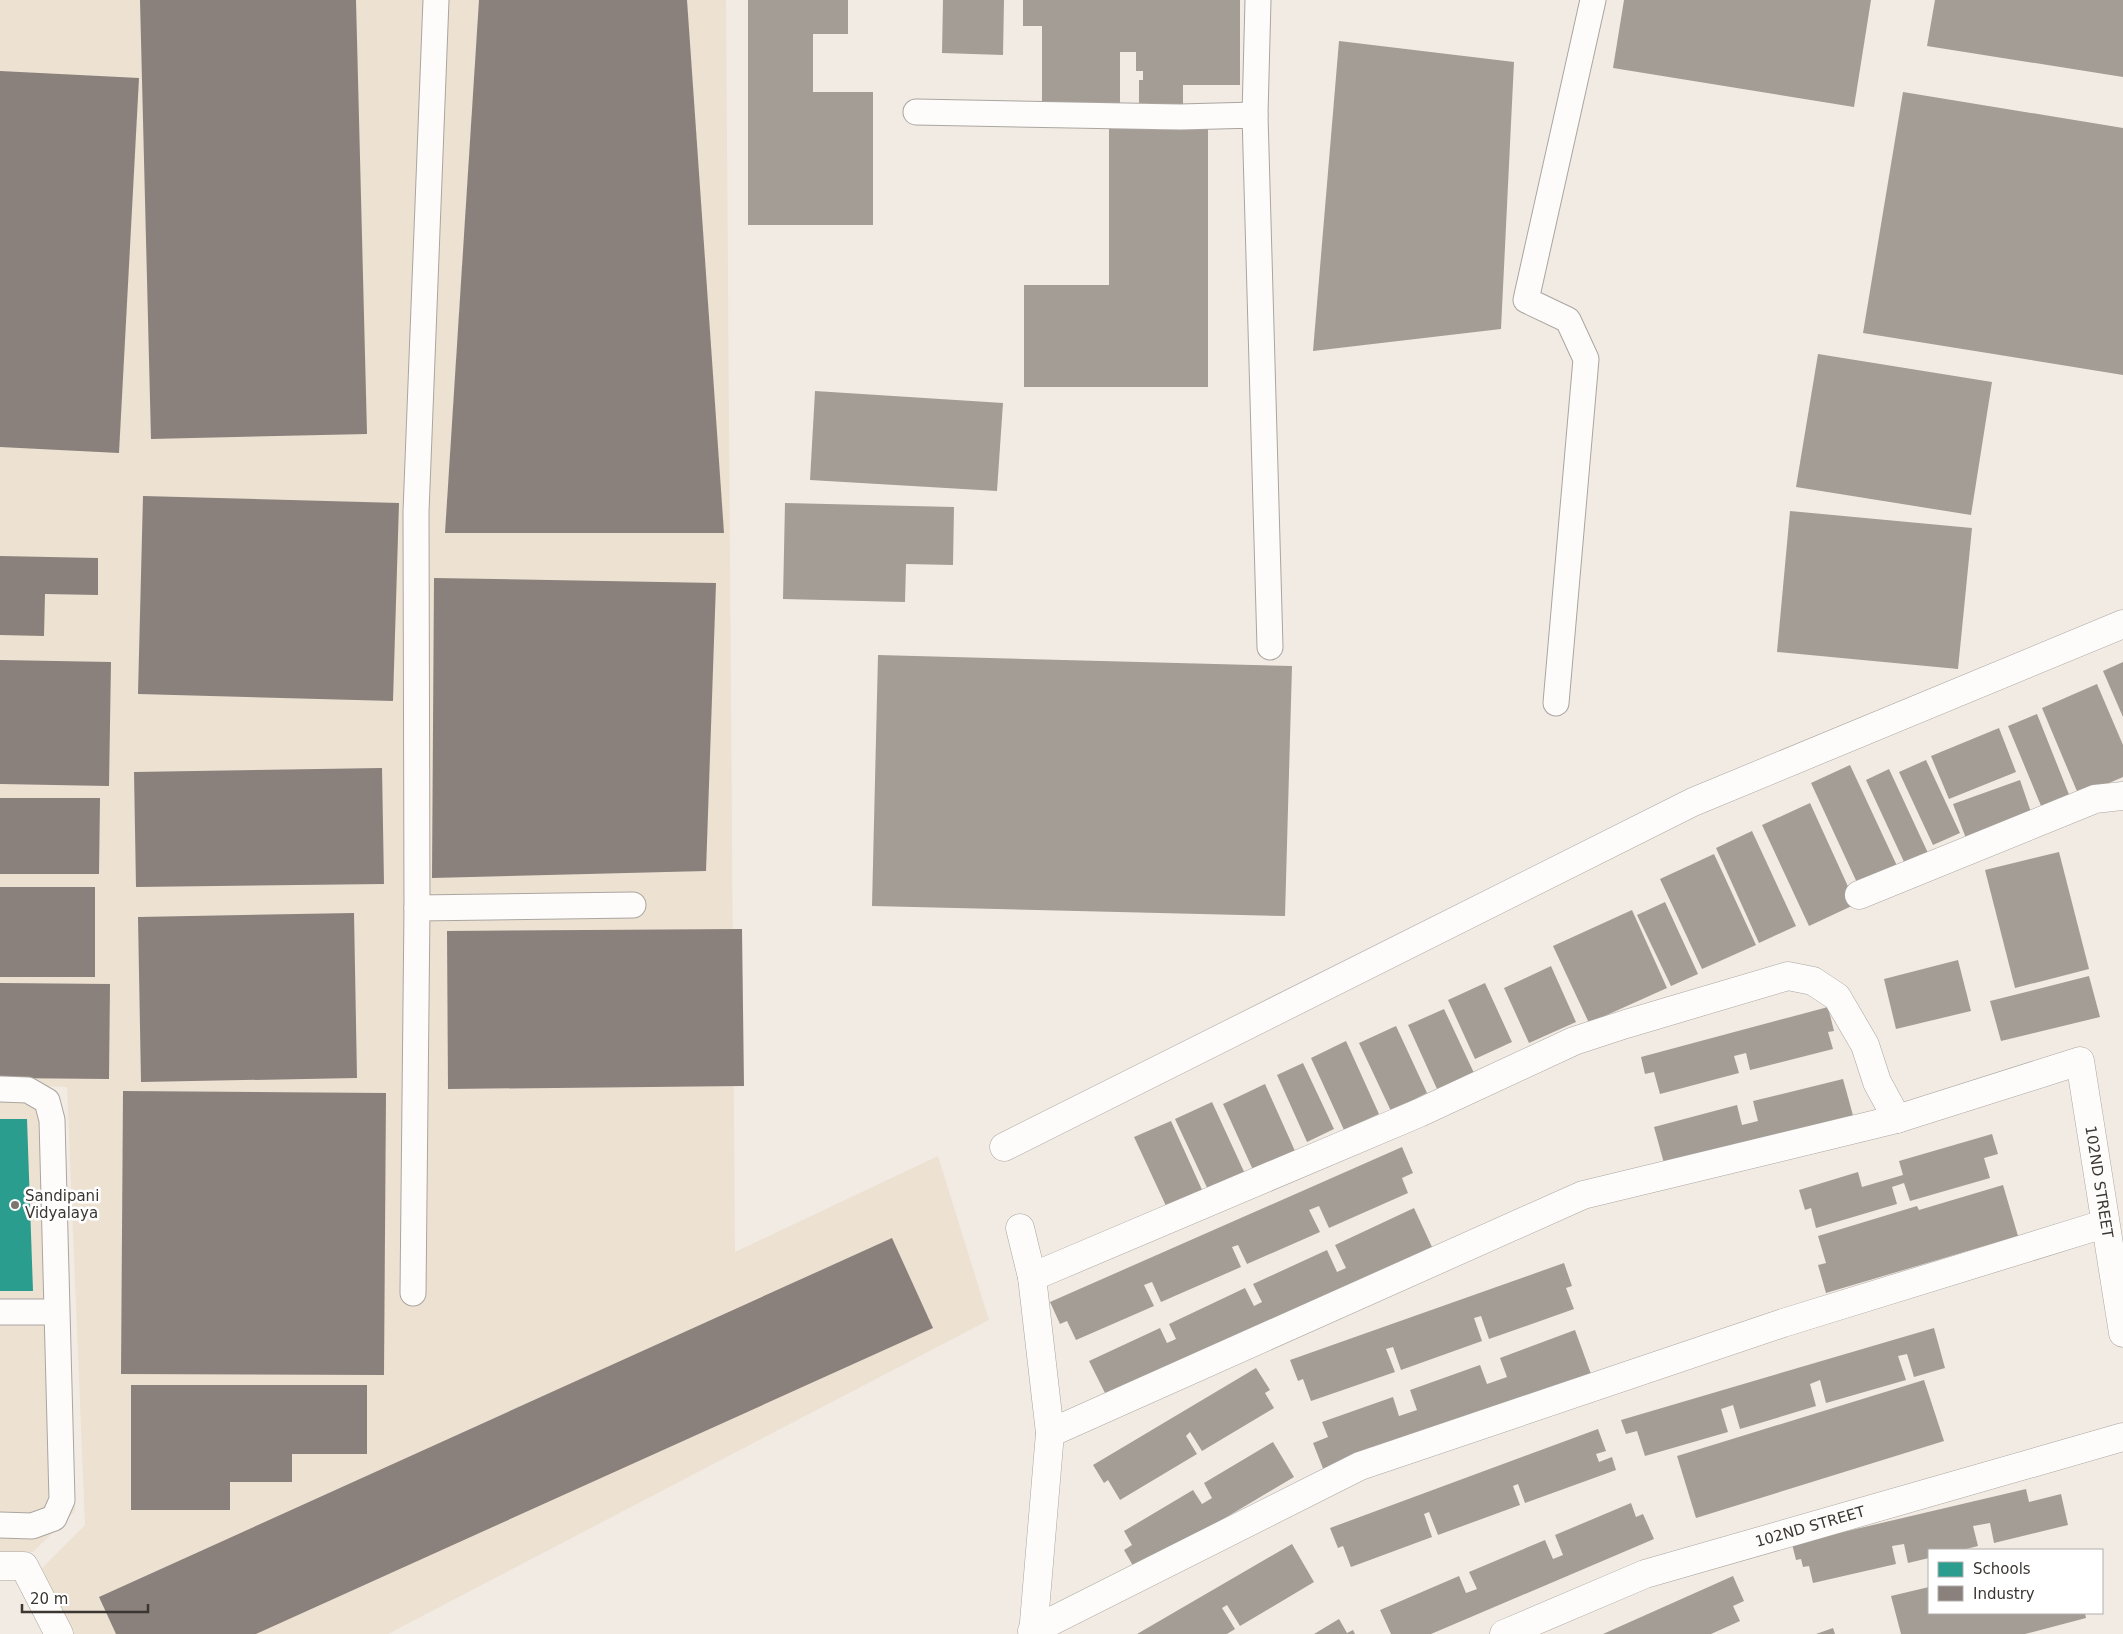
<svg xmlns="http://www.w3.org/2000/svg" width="2123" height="1634" font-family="'DejaVu Sans',sans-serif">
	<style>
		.built { fill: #ede1d2 }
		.schools { fill: #2a9d8f }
		.industry { fill: #8a817c }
		.building { fill: #a49d95 }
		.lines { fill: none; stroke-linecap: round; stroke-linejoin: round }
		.lane-casing { stroke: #aaa59f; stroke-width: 27 }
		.street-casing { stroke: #aaa59f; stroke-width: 29 }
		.lane { stroke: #fdfcfb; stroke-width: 25 }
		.street { stroke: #fdfcfb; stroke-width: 28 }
		.poi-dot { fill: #7b7570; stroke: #fff; stroke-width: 2 }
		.labels { text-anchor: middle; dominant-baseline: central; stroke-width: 5; stroke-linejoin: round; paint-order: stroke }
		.street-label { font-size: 15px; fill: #3b3631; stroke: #fff }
		.poi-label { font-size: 15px; fill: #3b3631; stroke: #fff; text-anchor: start }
	</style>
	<rect width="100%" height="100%" fill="#f2ebe4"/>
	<g class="built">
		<polygon points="0,0 726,0 735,1252 938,1156 989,1320 388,1634 71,1634 42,1568 85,1525 67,1087 0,1085"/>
		<polygon points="0,1094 54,1094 75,1511 33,1552 0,1553"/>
	</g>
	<polygon class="schools" points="0,1119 27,1119 33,1291 0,1291"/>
	<g class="industry">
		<polygon points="140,0 356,0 367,434 151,439"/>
		<polygon points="479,0 687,0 724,533 445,533"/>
		<polygon points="0,71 139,78 119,453 0,447"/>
		<polygon points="143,496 399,503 393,701 138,694"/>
		<polygon points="0,556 98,558 98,595 45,594 44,636 0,635"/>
		<polygon points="434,578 716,583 706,871 432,878"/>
		<polygon points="0,660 111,662 109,786 0,784"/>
		<polygon points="382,768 384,884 136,887 134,772"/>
		<polygon points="0,798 100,798 99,874 0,874"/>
		<rect x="0" y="887" width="95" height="90"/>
		<polygon points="354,913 357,1078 141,1082 138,917"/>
		<polygon points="742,929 744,1086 448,1089 447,931"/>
		<polygon points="0,983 110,984 109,1079 0,1078"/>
		<polygon points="123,1091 386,1093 384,1375 121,1374"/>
		<polygon points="892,1238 933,1328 256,1634 116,1634 99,1597"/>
		<polygon points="131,1385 367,1385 367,1454 292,1454 292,1482 230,1482 230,1510 131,1510"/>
	</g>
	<g class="building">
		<polygon points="748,0 848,0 848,34 813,34 813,92 873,92 873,225 748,225"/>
		<polygon points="943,0 1004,0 1003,55 942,53"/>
		<polygon points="1023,0 1240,0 1240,85 1183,85 1183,126 1208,126 1208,387 1024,387 1024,285 1109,285 1109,126 1139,126 1139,80 1143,80 1143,71 1136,71 1136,52 1120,52 1120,109 1042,109 1042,26 1023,26"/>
		<polygon points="1624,0 1871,0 1854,107 1613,68"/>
		<polygon points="1935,0 2123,0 2123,77 1927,46"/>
		<polygon points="1339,41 1514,62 1501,329 1313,351"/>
		<polygon points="1903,92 2123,128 2123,375 1863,333"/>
		<polygon points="1818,354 1992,382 1971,515 1796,487"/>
		<polygon points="815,391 1003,403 997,491 810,480"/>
		<polygon points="785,503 954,507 953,565 906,564 905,602 783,599"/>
		<polygon points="1790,511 1972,528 1958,669 1777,652"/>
		<polygon points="878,655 1292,666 1285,916 872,906"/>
		<polygon points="2123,662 2123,717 2103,671"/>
		<polygon points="2097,684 2123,745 2123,777 2079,796 2042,708"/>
		<polygon points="2037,714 2072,802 2044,813 2008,726"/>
		<polygon points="1999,728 2016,772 1949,799 1931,756"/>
		<polygon points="1926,760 1960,833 1933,845 1899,772"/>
		<polygon points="1850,765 1898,868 1859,887 1811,783"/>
		<polygon points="1889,769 1928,853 1905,864 1866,780"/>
		<polygon points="2020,780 2033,818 1967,841 1953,804"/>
		<polygon points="1810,803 1856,904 1809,926 1762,825"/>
		<polygon points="1752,831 1796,926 1759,943 1716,848"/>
		<polygon points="2059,852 2089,969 2015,988 1985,870"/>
		<polygon points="1714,854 1756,945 1702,969 1660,879"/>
		<polygon points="1665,902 1698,974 1671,986 1637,915"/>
		<polygon points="1632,910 1667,988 1589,1023 1553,946"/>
		<polygon points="1958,960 1971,1011 1896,1029 1884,979"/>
		<polygon points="1551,966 1576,1022 1529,1043 1504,988"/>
		<polygon points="2089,976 2100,1017 2001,1041 1990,1001"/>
		<polygon points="1485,983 1512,1042 1475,1059 1448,1000"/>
		<polygon points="1828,1007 1834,1031 1828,1032 1833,1049 1750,1070 1746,1053 1734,1056 1739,1073 1660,1094 1654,1072 1645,1074 1641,1057"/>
		<polygon points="1444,1009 1474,1073 1437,1089 1408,1025"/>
		<polygon points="1396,1026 1427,1093 1391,1111 1359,1043"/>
		<polygon points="1346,1041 1379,1114 1344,1130 1311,1058"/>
		<polygon points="1303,1063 1334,1129 1307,1142 1277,1075"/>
		<polygon points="1843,1079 1854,1119 1665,1167 1654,1127 1737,1105 1742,1125 1758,1121 1753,1101"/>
		<polygon points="1265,1084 1295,1151 1253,1170 1223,1104"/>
		<polygon points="1212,1102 1246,1176 1210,1194 1175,1119"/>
		<polygon points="1171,1121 1203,1192 1167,1208 1134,1137"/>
		<polygon points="1992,1134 1998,1154 1984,1158 1990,1178 1910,1201 1904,1183 1892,1187 1897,1204 1816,1228 1811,1208 1805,1210 1799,1190 1858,1172 1862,1187 1903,1175 1899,1161"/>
		<polygon points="1402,1147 1413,1173 1402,1178 1408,1193 1329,1228 1319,1206 1309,1210 1320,1232 1247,1264 1238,1245 1232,1247 1241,1267 1161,1302 1152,1282 1144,1285 1154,1306 1076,1340 1067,1321 1060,1324 1050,1302"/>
		<polygon points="2003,1185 2018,1236 1826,1293 1818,1265 1826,1263 1818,1236 1917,1206 1919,1210"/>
		<polygon points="1414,1208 1432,1247 1108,1399 1089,1361 1160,1328 1167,1343 1176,1339 1169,1324 1245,1288 1254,1306 1262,1302 1253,1284 1327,1250 1337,1272 1346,1268 1335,1245"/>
		<polygon points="1564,1263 1572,1286 1566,1288 1574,1309 1489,1339 1481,1316 1474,1318 1482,1341 1401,1370 1393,1347 1386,1349 1395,1372 1311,1401 1303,1379 1298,1381 1290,1360"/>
		<polygon points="1934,1328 1945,1368 1914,1377 1907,1354 1898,1356 1906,1380 1826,1403 1820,1380 1810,1384 1816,1406 1740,1429 1733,1405 1721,1409 1728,1432 1645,1456 1637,1431 1626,1434 1621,1420"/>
		<polygon points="1575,1330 1591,1374 1324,1471 1313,1443 1328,1437 1322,1422 1393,1397 1399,1416 1417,1410 1410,1390 1480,1365 1487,1384 1507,1377 1500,1358"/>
		<polygon points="1256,1368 1270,1390 1265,1393 1274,1408 1202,1451 1190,1432 1186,1436 1197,1454 1120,1500 1108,1480 1104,1483 1093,1465"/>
		<polygon points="1924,1380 1944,1441 1696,1518 1677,1456"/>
		<polygon points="1598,1429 1606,1451 1596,1454 1599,1462 1612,1457 1616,1470 1525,1503 1518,1484 1513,1486 1520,1505 1438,1535 1429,1512 1424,1514 1432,1537 1351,1567 1343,1546 1338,1548 1330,1528"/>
		<polygon points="1273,1442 1294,1477 1136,1571 1124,1550 1132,1545 1124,1531 1193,1490 1202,1504 1212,1498 1204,1483"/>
		<polygon points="2026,1489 2029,1502 2061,1494 2068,1525 1994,1543 1990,1523 1973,1526 1978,1546 1962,1550 1929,1550 1929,1558 1908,1563 1904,1544 1892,1546 1896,1564 1813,1583 1809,1566 1803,1567 1801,1559 1796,1560 1792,1544"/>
		<polygon points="1631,1503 1636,1517 1643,1514 1654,1539 1431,1634 1391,1634 1380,1610 1459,1576 1466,1593 1477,1589 1469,1572 1545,1540 1553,1559 1563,1555 1555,1535"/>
		<polygon points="1292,1544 1314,1582 1240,1626 1227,1605 1222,1608 1235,1629 1227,1634 1137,1634"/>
		<polygon points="1733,1576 1744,1601 1733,1606 1740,1621 1711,1634 1603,1634"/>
		<polygon points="1929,1587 1929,1613 2085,1613 2086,1618 2025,1634 1901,1634 1891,1596"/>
		<polygon points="1339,1619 1347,1633 1353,1630 1355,1634 1314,1634"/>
		<polygon points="1833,1628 1835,1634 1816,1634"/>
	</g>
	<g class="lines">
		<g class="lane-casing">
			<g id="lane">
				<polyline points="436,0 416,512 417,908 633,905"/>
				<polyline points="916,112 1180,117 1255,115 1270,647"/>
				<polyline points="1255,115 1258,0"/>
				<polyline points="1556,703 1586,359 1568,320 1526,300 1593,0"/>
				<polyline points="0,1089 28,1090 47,1101 52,1120 62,1500 54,1518 32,1526 0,1525"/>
				<polyline points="413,1293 417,908"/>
				<polyline points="0,1312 56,1312"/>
			</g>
		</g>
		<g class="street-casing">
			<g id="street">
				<polyline points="1859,895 2095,799 2123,796"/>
				<polyline points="1004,1147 1693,802 2123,624"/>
				<polyline points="1020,1228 1032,1277 1050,1433 1033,1634"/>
				<polyline points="1032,1277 1419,1113 1574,1041 1626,1024 1788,976 1813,981 1837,997 1865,1045 1877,1082 1897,1119"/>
				<path id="s1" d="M1050,1433L1583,1195L1897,1119L2080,1061L2123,1333"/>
				<polyline points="0,1566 24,1566 59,1634"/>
				<polyline points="1032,1631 1360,1466 1783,1323 2104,1224"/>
				<path id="s2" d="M1504,1634L1645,1574L2123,1437"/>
			</g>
		</g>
		<use href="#lane" class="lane"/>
		<use href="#street" class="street"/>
	</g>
	<circle class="poi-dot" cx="15" cy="1205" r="5"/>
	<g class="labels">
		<g class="street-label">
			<text stroke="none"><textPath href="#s1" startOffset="1221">102ND STREET</textPath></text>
			<text stroke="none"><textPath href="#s2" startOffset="325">102ND STREET</textPath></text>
		</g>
		<g class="poi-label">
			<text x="25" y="1196">Sandipani<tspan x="25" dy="17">Vidyalaya</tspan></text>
		</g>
	</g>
	<rect x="1928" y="1549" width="175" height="65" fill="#ffffff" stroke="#b1afad"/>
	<rect x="1938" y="1562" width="25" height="15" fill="#2a9d8f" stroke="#b1afad"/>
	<text x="1973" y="1574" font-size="15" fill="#3b3631">Schools</text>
	<rect x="1938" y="1586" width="25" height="15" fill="#8a817c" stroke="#b1afad"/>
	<text x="1973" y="1599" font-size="15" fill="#3b3631">Industry</text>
	<path d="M22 1604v8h126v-8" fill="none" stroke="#3b3631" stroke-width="2.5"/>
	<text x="30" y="1604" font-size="15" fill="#3b3631" stroke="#ffffff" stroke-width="4" paint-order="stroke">20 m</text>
</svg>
